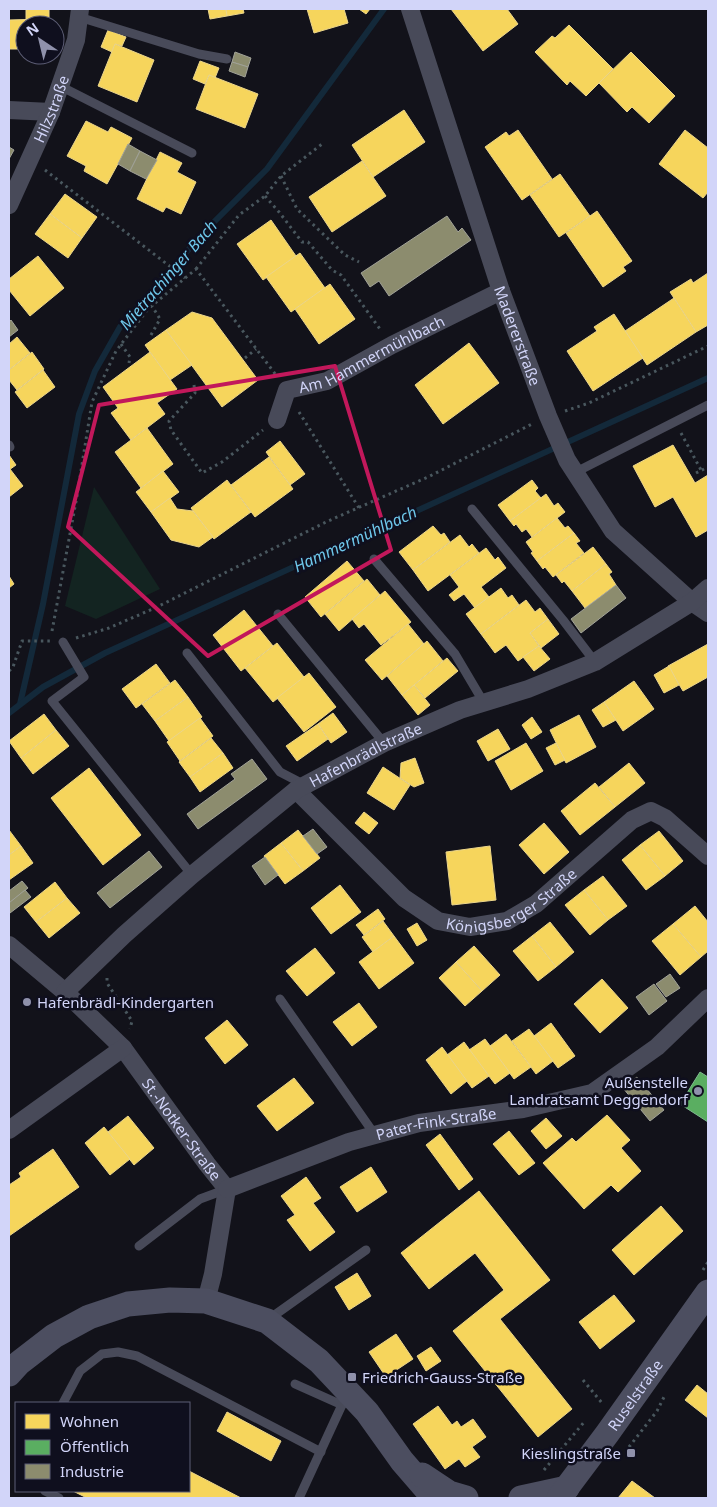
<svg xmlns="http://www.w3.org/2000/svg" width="717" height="1507" font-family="'Noto Sans',sans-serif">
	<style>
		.green { fill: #132421 }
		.homes { fill: #f6d55c; stroke: #ebd58b }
		.public { fill: #5aae61; stroke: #7eba8f }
		.industry { fill: #8c8c6e; stroke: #a1a298 }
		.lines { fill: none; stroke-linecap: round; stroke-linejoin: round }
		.stream { stroke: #13293a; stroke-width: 6 }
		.path { stroke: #49575e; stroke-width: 3; stroke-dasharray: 2.5 4; stroke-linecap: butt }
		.service { stroke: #484a59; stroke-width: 9 }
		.minor { stroke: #484a59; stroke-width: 18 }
		.secondary { stroke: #4c4e60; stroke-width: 25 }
		.marked { fill: none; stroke: #c2185b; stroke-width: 4; stroke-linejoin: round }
		.poi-dot { fill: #8f91ab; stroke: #0f0f1e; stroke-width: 2 }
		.labels { text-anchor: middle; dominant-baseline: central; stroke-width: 5; stroke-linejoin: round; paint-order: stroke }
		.street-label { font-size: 15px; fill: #d2d5f9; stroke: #0f0f1e }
		.poi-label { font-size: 15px; fill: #d2d5f9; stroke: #0f0f1e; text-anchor: start }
		.water-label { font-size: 16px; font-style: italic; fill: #6ec7ea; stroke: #0f0f1e }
	</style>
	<rect width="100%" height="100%" fill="#12121a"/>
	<polygon class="green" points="94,487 160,589 96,619 65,606"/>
	<g class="homes">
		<polygon points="26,9 49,9 49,19 26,20"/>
		<polygon points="208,9 226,9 227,16 210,19"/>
		<polygon points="226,9 243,9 244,13 227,16"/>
		<polygon points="307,9 344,9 348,23 314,33"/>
		<polygon points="359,9 370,9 366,14"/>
		<polygon points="451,9 507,9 518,24 483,51"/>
		<polygon points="44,19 44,25 25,25 25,49 9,49 9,20"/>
		<polygon points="569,25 613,69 586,96 570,81 567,85 535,52 552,36 555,38"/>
		<polygon points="108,30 126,37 122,46 115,44 112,52 101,47"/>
		<polygon points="115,44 154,60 137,102 98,86"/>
		<polygon points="631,52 675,96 649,123 632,107 627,112 599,83"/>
		<polygon points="200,61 219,68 215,78 209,75 205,84 193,79"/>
		<polygon points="209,75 258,94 245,128 196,109"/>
		<polygon points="404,110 425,142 373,177 352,145"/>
		<polygon points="86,121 108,132 111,127 132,138 107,184 84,171 86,166 67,156"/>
		<polygon points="518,130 552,179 522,200 485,147 506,132 509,136"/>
		<polygon points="685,130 708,148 708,192 703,198 659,164"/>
		<polygon points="160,152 182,163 177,172 196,182 181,214 166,207 163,212 137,199"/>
		<polygon points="362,161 386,196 332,232 309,197"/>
		<polygon points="560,174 590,216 559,237 530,195"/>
		<polygon points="65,194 97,217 82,238 50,214"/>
		<polygon points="597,211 632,261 623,267 626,271 603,287 566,233"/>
		<polygon points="50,214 82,238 68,258 35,234"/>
		<polygon points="271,220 296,256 263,280 237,244"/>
		<polygon points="300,253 325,288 291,312 266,277"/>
		<polygon points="38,256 64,288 30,316 9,290 9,279"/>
		<polygon points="708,273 708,325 696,332 670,292 691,279 693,283"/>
		<polygon points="330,284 355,319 319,344 295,309"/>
		<polygon points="674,298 696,332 647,365 625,331"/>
		<polygon points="192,312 212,318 258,380 222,407 166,330"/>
		<polygon points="614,314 643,358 593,391 567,351 597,331 594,327"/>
		<polygon points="166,330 192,365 170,380 145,345"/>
		<polygon points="17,337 30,353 9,370 9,344"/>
		<polygon points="469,343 499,383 443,424 415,385"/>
		<polygon points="32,352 44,369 17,390 9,380 9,370"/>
		<polygon points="150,352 177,389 157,403 165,414 131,440 111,413 118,408 103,387"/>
		<polygon points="43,370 55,387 27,408 15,392"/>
		<polygon points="147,428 173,464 141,488 115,452"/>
		<polygon points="280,441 305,474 290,485 266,452"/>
		<polygon points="673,445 695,483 708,475 708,530 696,537 673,497 655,507 633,466"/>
		<polygon points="9,455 16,465 9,470"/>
		<polygon points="269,457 293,489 255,517 231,485"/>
		<polygon points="10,469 23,486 9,497 9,470"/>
		<polygon points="163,471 179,492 151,512 136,492"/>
		<polygon points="227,480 251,512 214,539 191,508"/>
		<polygon points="532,480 538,488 535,491 541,498 510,521 498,505"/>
		<polygon points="546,494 554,506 558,503 565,512 532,537 526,529 522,532 516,524 514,526 510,521"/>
		<polygon points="170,498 177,509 193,511 213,537 199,547 171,540 151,512"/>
		<polygon points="557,518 565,528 568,526 574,533 537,561 531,553 533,552 526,542"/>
		<polygon points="433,526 441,535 444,533 450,542 413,570 399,552"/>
		<polygon points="574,533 580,541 576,543 584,553 553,577 545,567 543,569 537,561"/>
		<polygon points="460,535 469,547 472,544 479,553 428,591 413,570"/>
		<polygon points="593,547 606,564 572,591 564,581 562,583 556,575"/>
		<polygon points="486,548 495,560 498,557 506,568 481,587 489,597 475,608 464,594 454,601 449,595 459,587 450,575"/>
		<polygon points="347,561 364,581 321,617 305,597"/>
		<polygon points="606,564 612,572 609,574 616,585 585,608 572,591"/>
		<polygon points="9,576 14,584 9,588"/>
		<polygon points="367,579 380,595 339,631 325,614"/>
		<polygon points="501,588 508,598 512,595 519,605 481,634 466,614"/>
		<polygon points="385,591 411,622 381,645 364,624 359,628 352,619"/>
		<polygon points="526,600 535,612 540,608 548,619 530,633 539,646 518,661 506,645 495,653 481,634"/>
		<polygon points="244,610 273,646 241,671 213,635"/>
		<polygon points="548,619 559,634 541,648 530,633"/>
		<polygon points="408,624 424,644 382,680 365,660"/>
		<polygon points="427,641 443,661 402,695 387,676"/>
		<polygon points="277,643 304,677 273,702 245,668"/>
		<polygon points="708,644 708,677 683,691 668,666"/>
		<polygon points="539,646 550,659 534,671 523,657"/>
		<polygon points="447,658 458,671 425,698 414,685"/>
		<polygon points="156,664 170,683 136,708 122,689"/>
		<polygon points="669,666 679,685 664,693 654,675"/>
		<polygon points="309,673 336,707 304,732 277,698"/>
		<polygon points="175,680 188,697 155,721 142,704"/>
		<polygon points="634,681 654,709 623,731 604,702"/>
		<polygon points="414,685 430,705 418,715 402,695"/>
		<polygon points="188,697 202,717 169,741 155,721"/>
		<polygon points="604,702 616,720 603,727 592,710"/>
		<polygon points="333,713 347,732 331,743 318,724"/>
		<polygon points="44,714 56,730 21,758 9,741"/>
		<polygon points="579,715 596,747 566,763 550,730"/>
		<polygon points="532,717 542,732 531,739 522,725"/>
		<polygon points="200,718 213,736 180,761 167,742"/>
		<polygon points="318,724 328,739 297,761 286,746"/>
		<polygon points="498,729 510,749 488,761 477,741"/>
		<polygon points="56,730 69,746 33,774 21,758"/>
		<polygon points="211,738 223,753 190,777 179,762"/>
		<polygon points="526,743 543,771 511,790 495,761"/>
		<polygon points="556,743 565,760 555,765 546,748"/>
		<polygon points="223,753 233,768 200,792 190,777"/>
		<polygon points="415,758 424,783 414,787 400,778 401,763"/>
		<polygon points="629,763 645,783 615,807 599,787"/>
		<polygon points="383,767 410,785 394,810 367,793"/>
		<polygon points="89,768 141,835 103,865 51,798"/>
		<polygon points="595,783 615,807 580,835 561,811"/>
		<polygon points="364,812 378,823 369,834 355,823"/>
		<polygon points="544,823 569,852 544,874 519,845"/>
		<polygon points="9,830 21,846 9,855"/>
		<polygon points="298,830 320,858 303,871 281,843"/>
		<polygon points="659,831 683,861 665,876 640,845"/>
		<polygon points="281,843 303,871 285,884 264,856"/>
		<polygon points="640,845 665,876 646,890 622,860"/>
		<polygon points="21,846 33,863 9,880 9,855"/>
		<polygon points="490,846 496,900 452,905 446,852"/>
		<polygon points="603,876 627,906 608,920 584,890"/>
		<polygon points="55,882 67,898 36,922 24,907"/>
		<polygon points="340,885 361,912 331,934 311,908"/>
		<polygon points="584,890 608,920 590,935 565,905"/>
		<polygon points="67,898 80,913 49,938 36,922"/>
		<polygon points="695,906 708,922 708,951 701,957 673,924"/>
		<polygon points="378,909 385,919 364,935 356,925"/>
		<polygon points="383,921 394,936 373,952 362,937"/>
		<polygon points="550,922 574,952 556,967 532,936"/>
		<polygon points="417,923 427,940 417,946 407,929"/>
		<polygon points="673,924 701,957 680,975 652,941"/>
		<polygon points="394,936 414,963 379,989 359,962"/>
		<polygon points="532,936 556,967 538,981 513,951"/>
		<polygon points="474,946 500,975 482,991 456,962"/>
		<polygon points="315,948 335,973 307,996 286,971"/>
		<polygon points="456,962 482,991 465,1006 439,978"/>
		<polygon points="602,979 628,1008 600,1033 574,1004"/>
		<polygon points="359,1003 377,1027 352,1046 333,1022"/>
		<polygon points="227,1020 248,1045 225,1064 205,1038"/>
		<polygon points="551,1023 575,1056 558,1068 534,1036"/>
		<polygon points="529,1029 553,1061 536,1074 512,1041"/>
		<polygon points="506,1034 531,1067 514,1079 490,1046"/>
		<polygon points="485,1039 510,1073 495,1084 469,1050"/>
		<polygon points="464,1042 489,1076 472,1088 447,1055"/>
		<polygon points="442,1047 467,1081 451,1094 426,1060"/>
		<polygon points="294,1078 314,1103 277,1131 257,1106"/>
		<polygon points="607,1115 630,1140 621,1148 641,1171 618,1192 611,1185 584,1209 543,1163 572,1138 576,1142"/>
		<polygon points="128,1116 154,1148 134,1165 108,1132"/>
		<polygon points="546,1118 562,1136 546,1149 531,1131"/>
		<polygon points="104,1127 130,1159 110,1175 85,1143"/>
		<polygon points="509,1131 535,1163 519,1175 493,1144"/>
		<polygon points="440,1134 473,1179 459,1190 426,1145"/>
		<polygon points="53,1149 79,1187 9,1236 9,1185 21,1177 19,1173"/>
		<polygon points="371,1167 387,1192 357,1212 340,1187"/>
		<polygon points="306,1177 321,1198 313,1203 335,1232 310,1251 287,1220 295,1215 281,1196"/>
		<polygon points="479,1191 550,1280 500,1319 572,1409 538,1437 453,1331 504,1290 475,1253 429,1289 401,1253"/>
		<polygon points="661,1206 683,1231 634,1275 612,1250"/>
		<polygon points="357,1273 371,1296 349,1310 335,1287"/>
		<polygon points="614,1295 635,1321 600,1349 579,1322"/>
		<polygon points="396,1334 413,1359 386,1377 369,1352"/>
		<polygon points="431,1347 441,1361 426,1371 417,1356"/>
		<polygon points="697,1385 708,1394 708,1418 685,1400"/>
		<polygon points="438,1406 452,1425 457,1421 461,1427 473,1419 486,1437 472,1447 480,1457 465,1467 459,1459 445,1469 413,1424"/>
		<polygon points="227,1412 281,1441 271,1461 217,1431"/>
		<polygon points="189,1471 241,1498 87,1498 73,1491 189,1491"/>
		<polygon points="632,1481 655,1498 618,1498"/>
	</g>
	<polygon class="public" points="700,1072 708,1077 708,1122 680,1104"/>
	<g class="industry">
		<polygon points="235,52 251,58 248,67 232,62"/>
		<polygon points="232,62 248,67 245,77 229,71"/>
		<polygon points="128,144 140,151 130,171 118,164"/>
		<polygon points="9,147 14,150 9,159"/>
		<polygon points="140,151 157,160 146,179 130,171"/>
		<polygon points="447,216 458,232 462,228 471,240 389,296 379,281 370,287 361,273"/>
		<polygon points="11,320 18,330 9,337 9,322"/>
		<polygon points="616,585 626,598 581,633 571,619"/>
		<polygon points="252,759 267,779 198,829 187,814 235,779 231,774"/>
		<polygon points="313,829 327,847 317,854 303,836"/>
		<polygon points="149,851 162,867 110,908 97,893"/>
		<polygon points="265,857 278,875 265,885 252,866"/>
		<polygon points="22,881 28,888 9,903 9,891"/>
		<polygon points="25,890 31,897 10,913 9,903"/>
		<polygon points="670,974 680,988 666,997 656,984"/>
		<polygon points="654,984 667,1001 649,1015 636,997"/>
		<polygon points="637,1077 664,1110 650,1121 623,1088"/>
	</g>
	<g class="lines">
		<g class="stream">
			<polyline points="20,704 43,604 79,414 95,371 120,327 204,232 267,169 384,9"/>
			<polyline points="9,713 43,687 105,653 708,378"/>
		</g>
		<g class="path">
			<polyline points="45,170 185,278"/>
			<polyline points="281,176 297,209 345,255 359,262"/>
			<polyline points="265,196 279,212 302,242 308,242 332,270 341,275 380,329"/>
			<polyline points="196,269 239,215 265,196 281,176 322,144"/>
			<polyline points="151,335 160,319 152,306"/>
			<polyline points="121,344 130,357 129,363"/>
			<polyline points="245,358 256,349"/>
			<polyline points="194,385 195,393 169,421 171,430 202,473 222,462 263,430"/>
			<polyline points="565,411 589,403 708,346"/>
			<polyline points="299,412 359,508"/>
			<polyline points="681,433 701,470"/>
			<polyline points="696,473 708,467"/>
			<polyline points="52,631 77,496 92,402 116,351 148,309 196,269 276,375"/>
			<polyline points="76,638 109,628 157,607 326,522 428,477 532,424"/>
			<polyline points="9,671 13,667 22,641 51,641"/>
			<polyline points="107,978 107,983 132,1021 130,1029"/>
			<polyline points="703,1270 708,1262"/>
			<polyline points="583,1380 602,1403"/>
			<polyline points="629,1447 657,1411 664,1397"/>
			<polyline points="544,1470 585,1421"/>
		</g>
		<g class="service">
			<polyline points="79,17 199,54 227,59"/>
			<polyline points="60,86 192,153"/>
			<polyline points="9,445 10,447"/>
			<polyline points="574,473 708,405"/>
			<polyline points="472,509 563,620 595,662"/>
			<polyline points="374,559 455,654 484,703"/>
			<polyline points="278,614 384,743"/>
			<polyline points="63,642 84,677 52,701 192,875"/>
			<polyline points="187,653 280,772 305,785"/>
			<polyline points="280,999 375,1135"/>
			<polyline points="139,1246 200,1199 227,1189"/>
			<polyline points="269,1319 366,1250"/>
			<polyline points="295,1384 342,1405"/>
			<polyline points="63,1403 80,1371 102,1354 118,1352 137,1356 321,1452"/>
			<polyline points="45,1491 59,1498"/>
			<polyline points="299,1498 347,1394"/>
		</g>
		<g class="minor">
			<path id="s1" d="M410,9L501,291L548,416L567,460L613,531L692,602L708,613"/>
			<polyline points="9,110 51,112"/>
			<path id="s2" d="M9,205L51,112L76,40L80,9"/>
			<path id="s3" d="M277,420L287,390L327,381L392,345L501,291"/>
			<path id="s4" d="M296,790L404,898L438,921L470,927L507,921L536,904L632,820L651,811L665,818L708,856"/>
			<path id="s5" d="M9,945L65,992L123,1048L207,1164L227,1189L213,1274L206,1301"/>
			<path id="s6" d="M65,992L124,935L192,875L296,790L384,743L460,710L528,689L595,662L692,602L708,588"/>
			<polyline points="9,1130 123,1048"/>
			<path id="s7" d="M227,1189L349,1142L419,1123L523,1109L592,1093L657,1047L708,998"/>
		</g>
		<g class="secondary">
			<polyline points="9,1374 19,1363 54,1336 89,1317 128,1304 170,1300 206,1301 267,1321 319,1361 367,1412 402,1461 434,1498"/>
			<polyline points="422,1475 449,1493 466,1498"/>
			<polyline points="521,1498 567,1488"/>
			<path id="s8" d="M559,1498L607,1434L708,1292"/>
		</g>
	</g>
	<path class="marked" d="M335,366L391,550L208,656L68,527L99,405Z"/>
	<g class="poi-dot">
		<circle cx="27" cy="1002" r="5"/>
		<circle cx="698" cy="1091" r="5"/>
		<rect x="347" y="1372" width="10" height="10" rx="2.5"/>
		<rect x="626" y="1448" width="10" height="10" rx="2.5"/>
	</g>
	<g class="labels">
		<g class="street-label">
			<text stroke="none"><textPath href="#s2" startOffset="105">Hilzstraße</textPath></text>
			<text stroke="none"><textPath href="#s1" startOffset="344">Madererstraße</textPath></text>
			<text stroke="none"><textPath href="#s3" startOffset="124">Am Hammermühlbach</textPath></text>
			<text stroke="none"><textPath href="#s6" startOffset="385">Hafenbrädlstraße</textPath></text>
			<text stroke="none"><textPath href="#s4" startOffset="275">Königsberger Straße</textPath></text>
			<text stroke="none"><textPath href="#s7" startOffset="220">Pater-Fink-Straße</textPath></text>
			<text stroke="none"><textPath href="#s5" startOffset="254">St.-Notker-Straße</textPath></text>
			<text stroke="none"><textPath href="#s8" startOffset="128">Ruselstraße</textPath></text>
		</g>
		<g class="poi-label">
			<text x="37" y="1002">Hafenbrädl-Kindergarten</text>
			<text x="688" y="1082" text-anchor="end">Außenstelle<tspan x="688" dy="17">Landratsamt Deggendorf</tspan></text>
			<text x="362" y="1377">Friedrich-Gauss-Straße</text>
			<text x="621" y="1453" text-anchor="end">Kieslingstraße</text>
		</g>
		<g class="water-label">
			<text transform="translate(168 275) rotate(-49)">Mietrachinger Bach</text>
			<text transform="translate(355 539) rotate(-25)">Hammermühlbach</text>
		</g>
	</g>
	<rect width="717" height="1507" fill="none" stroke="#d2d5f9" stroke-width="20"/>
	<rect x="15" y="1402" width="175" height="90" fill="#0f0f1e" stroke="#5d5e76"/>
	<rect x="25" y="1414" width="25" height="15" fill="#f6d55c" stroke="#5d5e76"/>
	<text x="60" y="1427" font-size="15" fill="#d2d5f9">Wohnen</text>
	<rect x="25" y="1440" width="25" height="15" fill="#5aae61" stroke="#5d5e76"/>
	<text x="60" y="1452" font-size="15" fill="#d2d5f9">Öffentlich</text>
	<rect x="25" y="1464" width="25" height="15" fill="#8c8c6e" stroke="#5d5e76"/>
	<text x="60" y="1477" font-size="15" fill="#d2d5f9">Industrie</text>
	<g transform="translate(40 40) rotate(325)"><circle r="24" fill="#0f0f1e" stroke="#5d5e76"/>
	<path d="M0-4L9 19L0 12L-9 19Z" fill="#8f91ab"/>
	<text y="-8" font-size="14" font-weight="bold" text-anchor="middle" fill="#d2d5f9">N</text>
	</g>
</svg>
